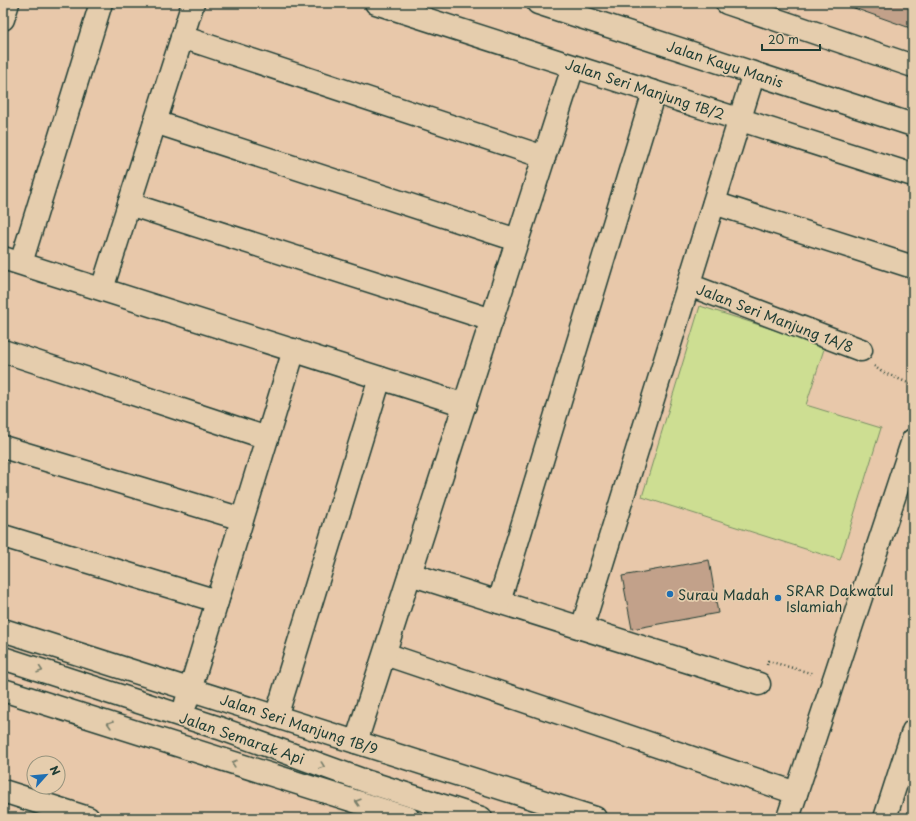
<svg xmlns="http://www.w3.org/2000/svg" width="916" height="821" font-family="'Playpen Sans',sans-serif">
	<style>
		.green { fill: #cdde92; stroke: #768e63 }
		.building { fill: #c2a18a; stroke: #1f3d34 }
		.lines { fill: none; stroke-linecap: round; stroke-linejoin: round }
		.minor-casing { stroke: #1f3d34; stroke-width: 25 }
		.path { stroke: #1f3d34; stroke-width: 2.5; stroke-dasharray: 1 3; stroke-linecap: butt }
		.minor { stroke: #e5cdad; stroke-width: 22 }
		.oneway { stroke: #787e6a }
		.poi-dot { fill: #1f6fb2; stroke: #e5cdad; stroke-width: 1.5 }
		.labels { text-anchor: middle; dominant-baseline: central; stroke-width: 3.5; stroke-linejoin: round; paint-order: stroke }
		.street-label { font-size: 14px; fill: #1f3d34; stroke: #e5cdad }
		.poi-label { font-size: 14px; fill: #1f3d34; stroke: #e5cdad; text-anchor: start }
	</style>
	<rect width="100%" height="100%" fill="#e8c8aa"/>
	<filter id="ink" filterUnits="userSpaceOnUse"><feTurbulence type="fractalNoise" baseFrequency=".025" numOctaves="2"/><feDisplacementMap in="SourceGraphic" scale="8" xChannelSelector="R" yChannelSelector="G"/><feConvolveMatrix kernelMatrix="1 2 1 2 8 2 1 2 1" color-interpolation-filters="sRGB"/></filter>
	<g filter="url(#ink)">
		<polygon class="green" points="700,306 825,346 806,405 881,428 840,560 642,497"/>
		<g class="building">
			<polygon points="840,3 913,3 913,29"/>
			<polygon points="709,560 718,613 632,629 622,576"/>
		</g>
		<g class="lines">
			<g class="minor-casing">
				<g id="minor">
					<polyline points="376,3 913,175"/>
					<polyline points="538,3 913,125"/>
					<polyline points="727,3 913,66"/>
					<polyline points="3,19 8,3"/>
					<polyline points="182,37 544,157"/>
					<polyline points="155,122 517,240"/>
					<polyline points="714,203 913,267"/>
					<polyline points="129,204 492,320"/>
					<polyline points="3,258 465,405"/>
					<polyline points="21,263 101,3"/>
					<polyline points="689,285 861,350"/>
					<polyline points="102,289 193,3"/>
					<polyline points="3,351 267,438"/>
					<polyline points="3,447 242,519"/>
					<polyline points="3,536 217,601"/>
					<polyline points="410,574 759,684"/>
					<polyline points="499,602 654,92"/>
					<polyline points="582,628 754,73"/>
					<polyline points="3,630 595,818"/>
					<polyline points="385,654 796,793"/>
					<polyline points="3,658 219,728 368,782 481,818"/>
					<polyline points="3,690 408,818"/>
					<polyline points="186,703 294,350"/>
					<polyline points="276,717 380,378"/>
					<polyline points="356,742 573,67"/>
					<polyline points="3,791 88,818"/>
					<polyline points="788,818 913,440"/>
					<polyline points="885,818 913,731"/>
				</g>
			</g>
			<g class="path">
				<polyline points="874,366 882,372 913,385"/>
				<polyline points="767,665 768,661 814,674"/>
			</g>
			<use href="#minor" class="minor"/>
		</g>
		<defs><path id="oneway-chevron" d="M-2-3.5L2.5 0L-2 3.5" fill="none" stroke-width="1.6" stroke-linecap="round" stroke-linejoin="round"/></defs>
		<g class="oneway">
			<use href="#oneway-chevron" transform="translate(40 670) rotate(18)"/>
			<use href="#oneway-chevron" transform="translate(110 724) rotate(-163)"/>
			<use href="#oneway-chevron" transform="translate(234 763) rotate(-163)"/>
			<use href="#oneway-chevron" transform="translate(322 766) rotate(20)"/>
			<use href="#oneway-chevron" transform="translate(358 802) rotate(-163)"/>
		</g>
	</g>
	<g class="poi-dot">
		<circle cx="670" cy="594" r="4"/>
		<circle cx="778" cy="598" r="4"/>
	</g>
	<g class="labels">
		<g class="street-label">
			<text transform="translate(725 64) rotate(18)">Jalan Kayu Manis</text>
			<text transform="translate(645 89) rotate(18)">Jalan Seri Manjung 1B/2</text>
			<text transform="translate(775 318) rotate(21)">Jalan Seri Manjung 1A/8</text>
			<text transform="translate(299 724) rotate(18)">Jalan Seri Manjung 1B/9</text>
			<text transform="translate(242 738) rotate(19)">Jalan Semarak Api</text>
		</g>
		<g class="poi-label">
			<text x="786" y="590">SRAR Dakwatul<tspan x="786" dy="16">Islamiah</tspan></text>
			<text x="678" y="594">Surau Madah</text>
		</g>
	</g>
	<rect width="916" height="821" fill="none" stroke="#e5cdad" stroke-width="16"/>
	<rect x="8" y="8" width="900" height="805" fill="none" stroke="#1f3d34" stroke-width="1.5" filter="url(#ink)"/>
	<g transform="translate(46 775) rotate(63)"><circle r="19" fill="#e5cdad" stroke="#96937d"/>
	<path d="M0-3L7 15L0 10L-7 15Z" fill="#1f6fb2"/>
	<text y="-6" font-size="11" font-weight="bold" text-anchor="middle" fill="#1f3d34">N</text>
	</g>
	<path d="M762 44v6h58v-6" fill="none" stroke="#1f3d34" stroke-width="2"/>
	<text x="768" y="44" font-size="12" fill="#1f3d34" stroke="#e5cdad" stroke-width="3" paint-order="stroke">20 m</text>
</svg>
